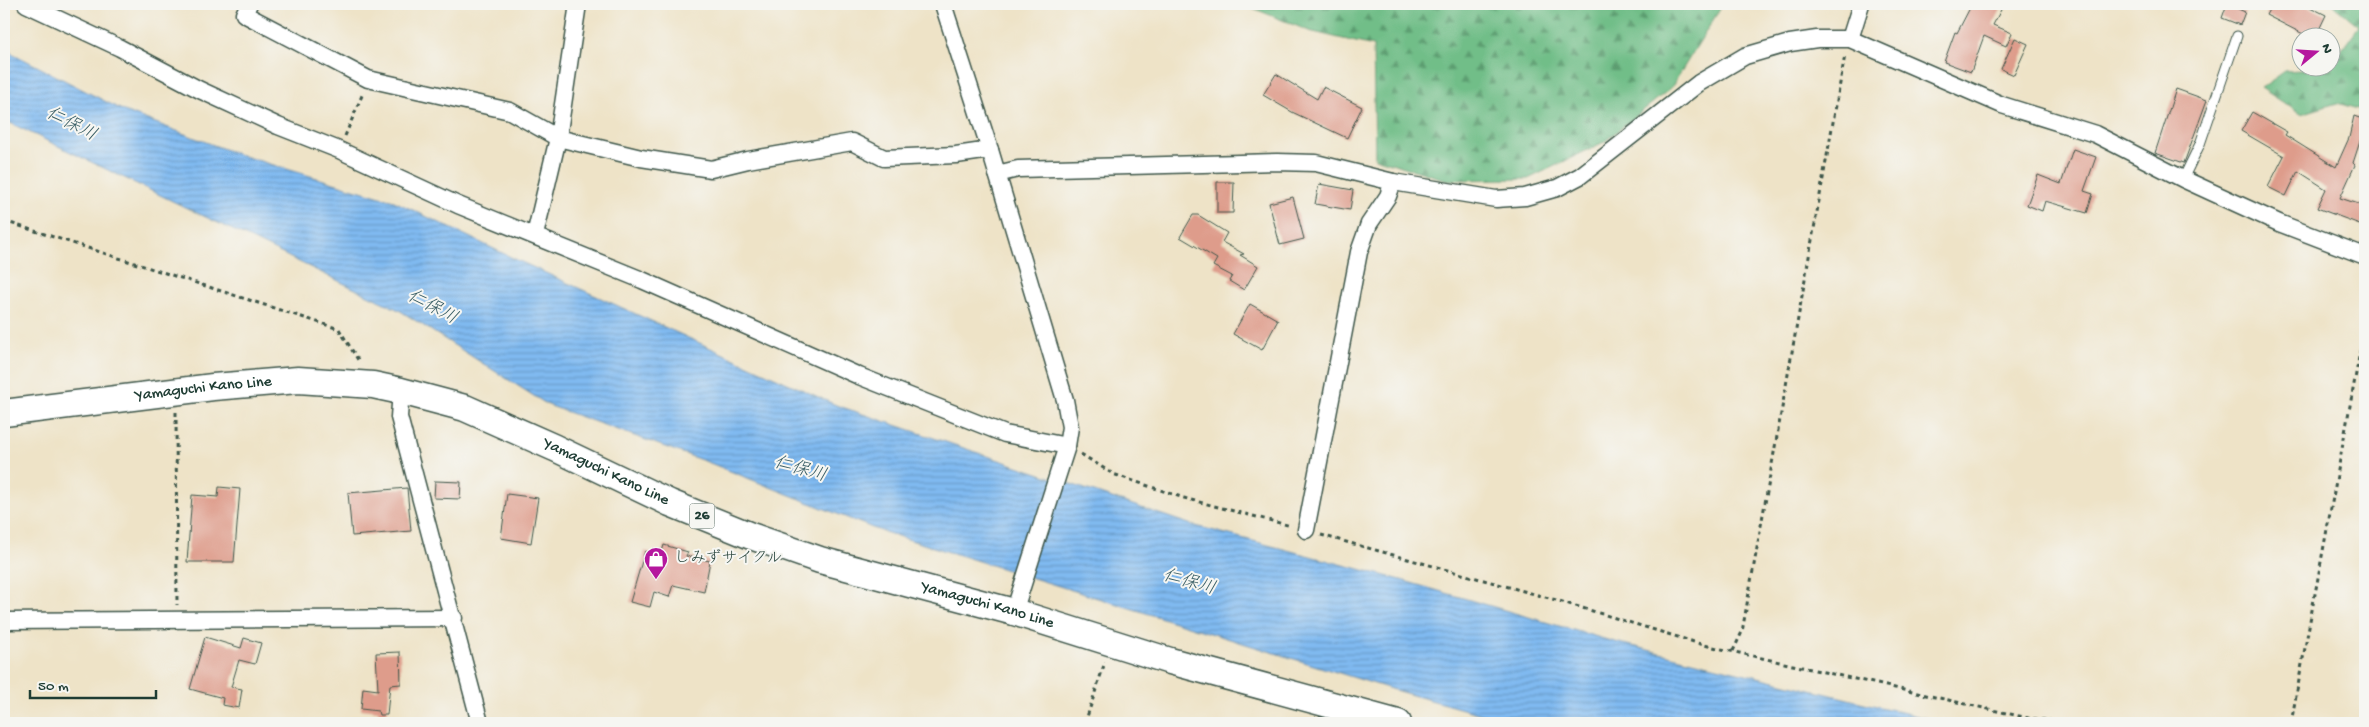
<svg xmlns="http://www.w3.org/2000/svg" width="2369" height="727" font-family="'Gochi Hand','Klee One',sans-serif">
	<style>
		.forest { fill: url(#forest-firs); stroke: #487e5e }
		.water { fill: url(#water-rules); stroke: #507c92 }
		.building { fill: #de9c8b }
		.lines { fill: none; stroke-linecap: round; stroke-linejoin: round }
		.lane-casing { stroke: #3e564a; stroke-width: 11 }
		.street-casing { stroke: #3e564a; stroke-width: 19 }
		.primary-casing { stroke: #3e564a; stroke-width: 29 }
		.path { stroke: #3e564a; stroke-width: 3; stroke-dasharray: 4 4; stroke-linecap: butt }
		.lane { stroke: #fff; stroke-width: 9 }
		.street { stroke: #fff; stroke-width: 16 }
		.primary { stroke: #fff; stroke-width: 26 }
		.labels { text-anchor: middle; dominant-baseline: central; stroke-width: 4; stroke-linejoin: round; paint-order: stroke }
		.shield { fill: #f6f6f2; stroke: #60746d; stroke-width: 1 }
		.shield-label { font-size: 15px; font-weight: bold; fill: #1f3d34 }
		.street-label { font-size: 16px; fill: #1f3d34; stroke: #f6f6f2 }
		.poi-label { font-size: 16px; fill: #1f3d34; stroke: #f6f6f2; text-anchor: start }
		.water-label { font-size: 18px; font-style: italic; fill: #375c63; stroke: #f6f6f2 }
	</style>
	<defs>
		<pattern id="forest-firs" width="22" height="20" patternUnits="userSpaceOnUse" patternTransform="scale(1.25)"><rect width="22" height="20" fill="#71be88"/><path d="M5 1l3.5 6h-7zM16 11l3.5 6h-7z" fill="#5c9c70"/></pattern>
		<pattern id="water-rules" width="6" height="5" patternUnits="userSpaceOnUse" patternTransform="scale(1.25)"><rect width="6" height="5" fill="#80baf1"/><path d="M0 2.5h6" fill="none" stroke="#6898c4"/></pattern>
	</defs>
	<rect width="100%" height="100%" fill="#f6f6f2"/>
	<filter id="ink" filterUnits="userSpaceOnUse"><feTurbulence type="fractalNoise" baseFrequency=".02" numOctaves="2"/><feDisplacementMap in="SourceGraphic" scale="10" xChannelSelector="R" yChannelSelector="G"/><feConvolveMatrix kernelMatrix="1 2 1 2 8 2 1 2 1" color-interpolation-filters="sRGB"/></filter>
	<filter id="wash" filterUnits="userSpaceOnUse"><feTurbulence type="fractalNoise" baseFrequency=".0096" numOctaves="4" result="noise"/><feDisplacementMap in="SourceGraphic" scale="20" xChannelSelector="R" yChannelSelector="G"/><feGaussianBlur stdDeviation="1.12" result="paint"/><feColorMatrix in="noise" values="0 0 0 0 0 0 0 0 0 0 0 0 0 0 0 0 0 1.4 0 .05"/><feComposite in="paint" operator="in"/></filter>
	<g filter="url(#wash)">
		<rect width="100%" height="100%" fill="#eee3c7"/>
		<g class="forest">
			<polygon points="1243,4 1723,4 1671,88 1604,142 1528,179 1447,180 1375,158 1373,46 1309,31"/>
			<polygon points="2333,4 2365,4 2365,111 2337,103 2301,114 2261,88 2285,71 2332,68 2332,63 2359,26"/>
		</g>
		<polygon class="water" points="4,49 124,111 240,155 394,201 517,260 836,405 1192,525 1401,580 1611,641 1946,723 1513,723 1391,689 875,529 710,463 548,405 399,310 4,120"/>
		<g id="blocks">
			<g class="building">
				<polygon points="1972,4 2004,4 1993,25 2012,33 2006,46 1984,36 1971,72 1944,62 1955,32 1957,33"/>
				<polygon points="2227,4 2245,12 2240,25 2222,18"/>
				<polygon points="2272,4 2304,4 2326,15 2315,38 2311,38 2266,15"/>
				<polygon points="2015,38 2028,44 2014,75 2001,69"/>
				<polygon points="1276,74 1317,99 1323,87 1362,107 1347,138 1292,112 1263,95"/>
				<polygon points="2176,89 2207,100 2184,163 2155,153"/>
				<polygon points="2252,112 2287,132 2285,135 2336,167 2349,138 2354,116 2365,120 2365,126 2353,163 2355,165 2340,198 2365,206 2365,226 2317,208 2326,189 2298,171 2286,196 2268,187 2284,156 2241,131"/>
				<polygon points="2073,149 2096,157 2084,191 2093,194 2087,213 2045,201 2042,211 2027,205 2038,175 2061,184"/>
				<polygon points="1217,182 1234,182 1233,213 1217,213"/>
				<polygon points="1319,184 1353,190 1350,210 1315,204"/>
				<polygon points="1293,197 1304,239 1280,245 1269,203"/>
				<polygon points="1193,215 1198,215 1227,233 1222,242 1244,254 1240,255 1258,266 1244,290 1229,281 1232,276 1213,266 1217,259 1180,237"/>
				<polygon points="1250,304 1278,320 1262,350 1233,334"/>
				<polygon points="435,481 461,482 460,499 434,498"/>
				<polygon points="219,487 240,489 234,562 187,562 192,495 218,497"/>
				<polygon points="407,488 411,531 352,536 348,493"/>
				<polygon points="507,494 538,498 531,543 501,538"/>
				<polygon points="664,545 688,552 686,556 710,561 704,592 673,585 669,597 654,592 650,607 630,602 645,551 661,555"/>
				<polygon points="205,637 241,648 244,638 261,643 255,664 239,660 231,687 242,689 239,708 222,705 223,698 190,689"/>
				<polygon points="400,652 401,684 390,685 387,715 379,715 378,711 361,709 363,688 378,690 376,653"/>
			</g>
		</g>
	</g>
	<g filter="url(#ink)">
		<use href="#blocks" fill-opacity="0" stroke="#3e564a" stroke-width="1"/>
		<g class="lines">
			<g class="lane-casing">
				<polyline id="lane" points="2183,179 2200,144 2237,36"/>
			</g>
			<g class="street-casing">
				<g id="street">
					<polyline points="26,4 120,48 200,90 278,126 339,150 458,205 642,280 859,376 1005,434 1067,446"/>
					<polyline points="249,4 244,14 368,79 510,111 558,138 641,158 711,169 748,160 852,142 884,158 956,155 990,150"/>
					<polyline points="943,4 990,150 1065,400 1070,427 1067,446 1014,612"/>
					<polyline points="1850,39 1861,4"/>
					<polyline points="997,174 1018,169 1277,162 1316,163 1393,182 1496,199 1525,197 1557,188 1580,176 1699,83 1745,56 1790,43 1817,39 1850,39 2002,105 2095,134 2183,179 2279,223 2365,256"/>
					<polyline points="535,235 558,138 578,4"/>
					<polyline points="401,391 399,417 480,723"/>
					<polyline points="1306,530 1359,252 1369,224 1388,196 1393,182"/>
					<polyline points="4,621 454,618"/>
				</g>
			</g>
			<g class="primary-casing">
				<g id="primary">
					<path id="s1" d="M4,413L213,387L298,380L373,385L401,391L465,408L555,448L670,503L751,536L820,560L1014,612L1170,661L1398,723"/>
				</g>
			</g>
			<g class="path">
				<polyline points="345,136 363,93"/>
				<polyline points="4,221 339,329 360,363"/>
				<polyline points="176,412 177,605"/>
				<polyline points="1081,454 1113,474 1184,498 1291,526"/>
				<polyline points="1321,535 1556,600 1704,645 2028,718 2074,723"/>
				<polyline points="1733,651 1742,632 1845,55"/>
				<polyline points="1085,723 1105,662"/>
				<polyline points="2291,723 2365,325"/>
			</g>
			<use href="#lane" class="lane"/>
			<use href="#street" class="street"/>
			<use href="#primary" class="primary"/>
		</g>
	</g>
	<defs>
		<g id="shop-pin" transform="scale(1.25)"><path d="M0 17L-7.5 6A9.5 9.5 0 1 1 7.5 6Z" fill="#b5179e" stroke="#f6f6f2"/><path d="M-5-2.5h2.3a2.7 3.5 0 0 1 5.4 0H5L5.5 6h-11ZM-1.5-2.5h3a1.5 2.3 0 0 0-3 0Z" fill="#fff"/></g>
	</defs>
	<g fill-rule="evenodd">
		<use href="#shop-pin" x="656" y="559"/>
	</g>
	<g class="labels">
		<rect class="shield" x="689.5" y="503.5" width="25" height="25" rx="4"/>
		<g class="shield-label">
			<text x="702" y="516">26</text>
		</g>
		<g class="street-label">
			<text stroke="none"><textPath href="#s1" startOffset="201">Yamaguchi Kano Line</textPath></text>
			<text stroke="none"><textPath href="#s1" startOffset="621">Yamaguchi Kano Line</textPath></text>
			<text stroke="none"><textPath href="#s1" startOffset="1026">Yamaguchi Kano Line</textPath></text>
		</g>
		<g class="poi-label">
			<text x="674" y="559">しみずサイクル</text>
		</g>
		<g class="water-label">
			<text transform="translate(71 125) rotate(27)">仁保川</text>
			<text transform="translate(432 308) rotate(28)">仁保川</text>
			<text transform="translate(800 470) rotate(16)">仁保川</text>
			<text transform="translate(1189 583) rotate(16)">仁保川</text>
		</g>
	</g>
	<rect width="2369" height="727" fill="none" stroke="#f6f6f2" stroke-width="20"/>
	<g transform="translate(2316 52) rotate(72)"><circle r="24" fill="#f6f6f2" stroke="#a0aca6"/>
	<path d="M0-4L9 19L0 12L-9 19Z" fill="#b5179e"/>
	<text y="-8" font-size="14" font-weight="bold" text-anchor="middle" fill="#1f3d34">N</text>
	</g>
	<path d="M30 690v8h126v-8" fill="none" stroke="#1f3d34" stroke-width="2.5"/>
	<text x="38" y="690" font-size="15" fill="#1f3d34" stroke="#f6f6f2" stroke-width="4" paint-order="stroke">50 m</text>
</svg>
